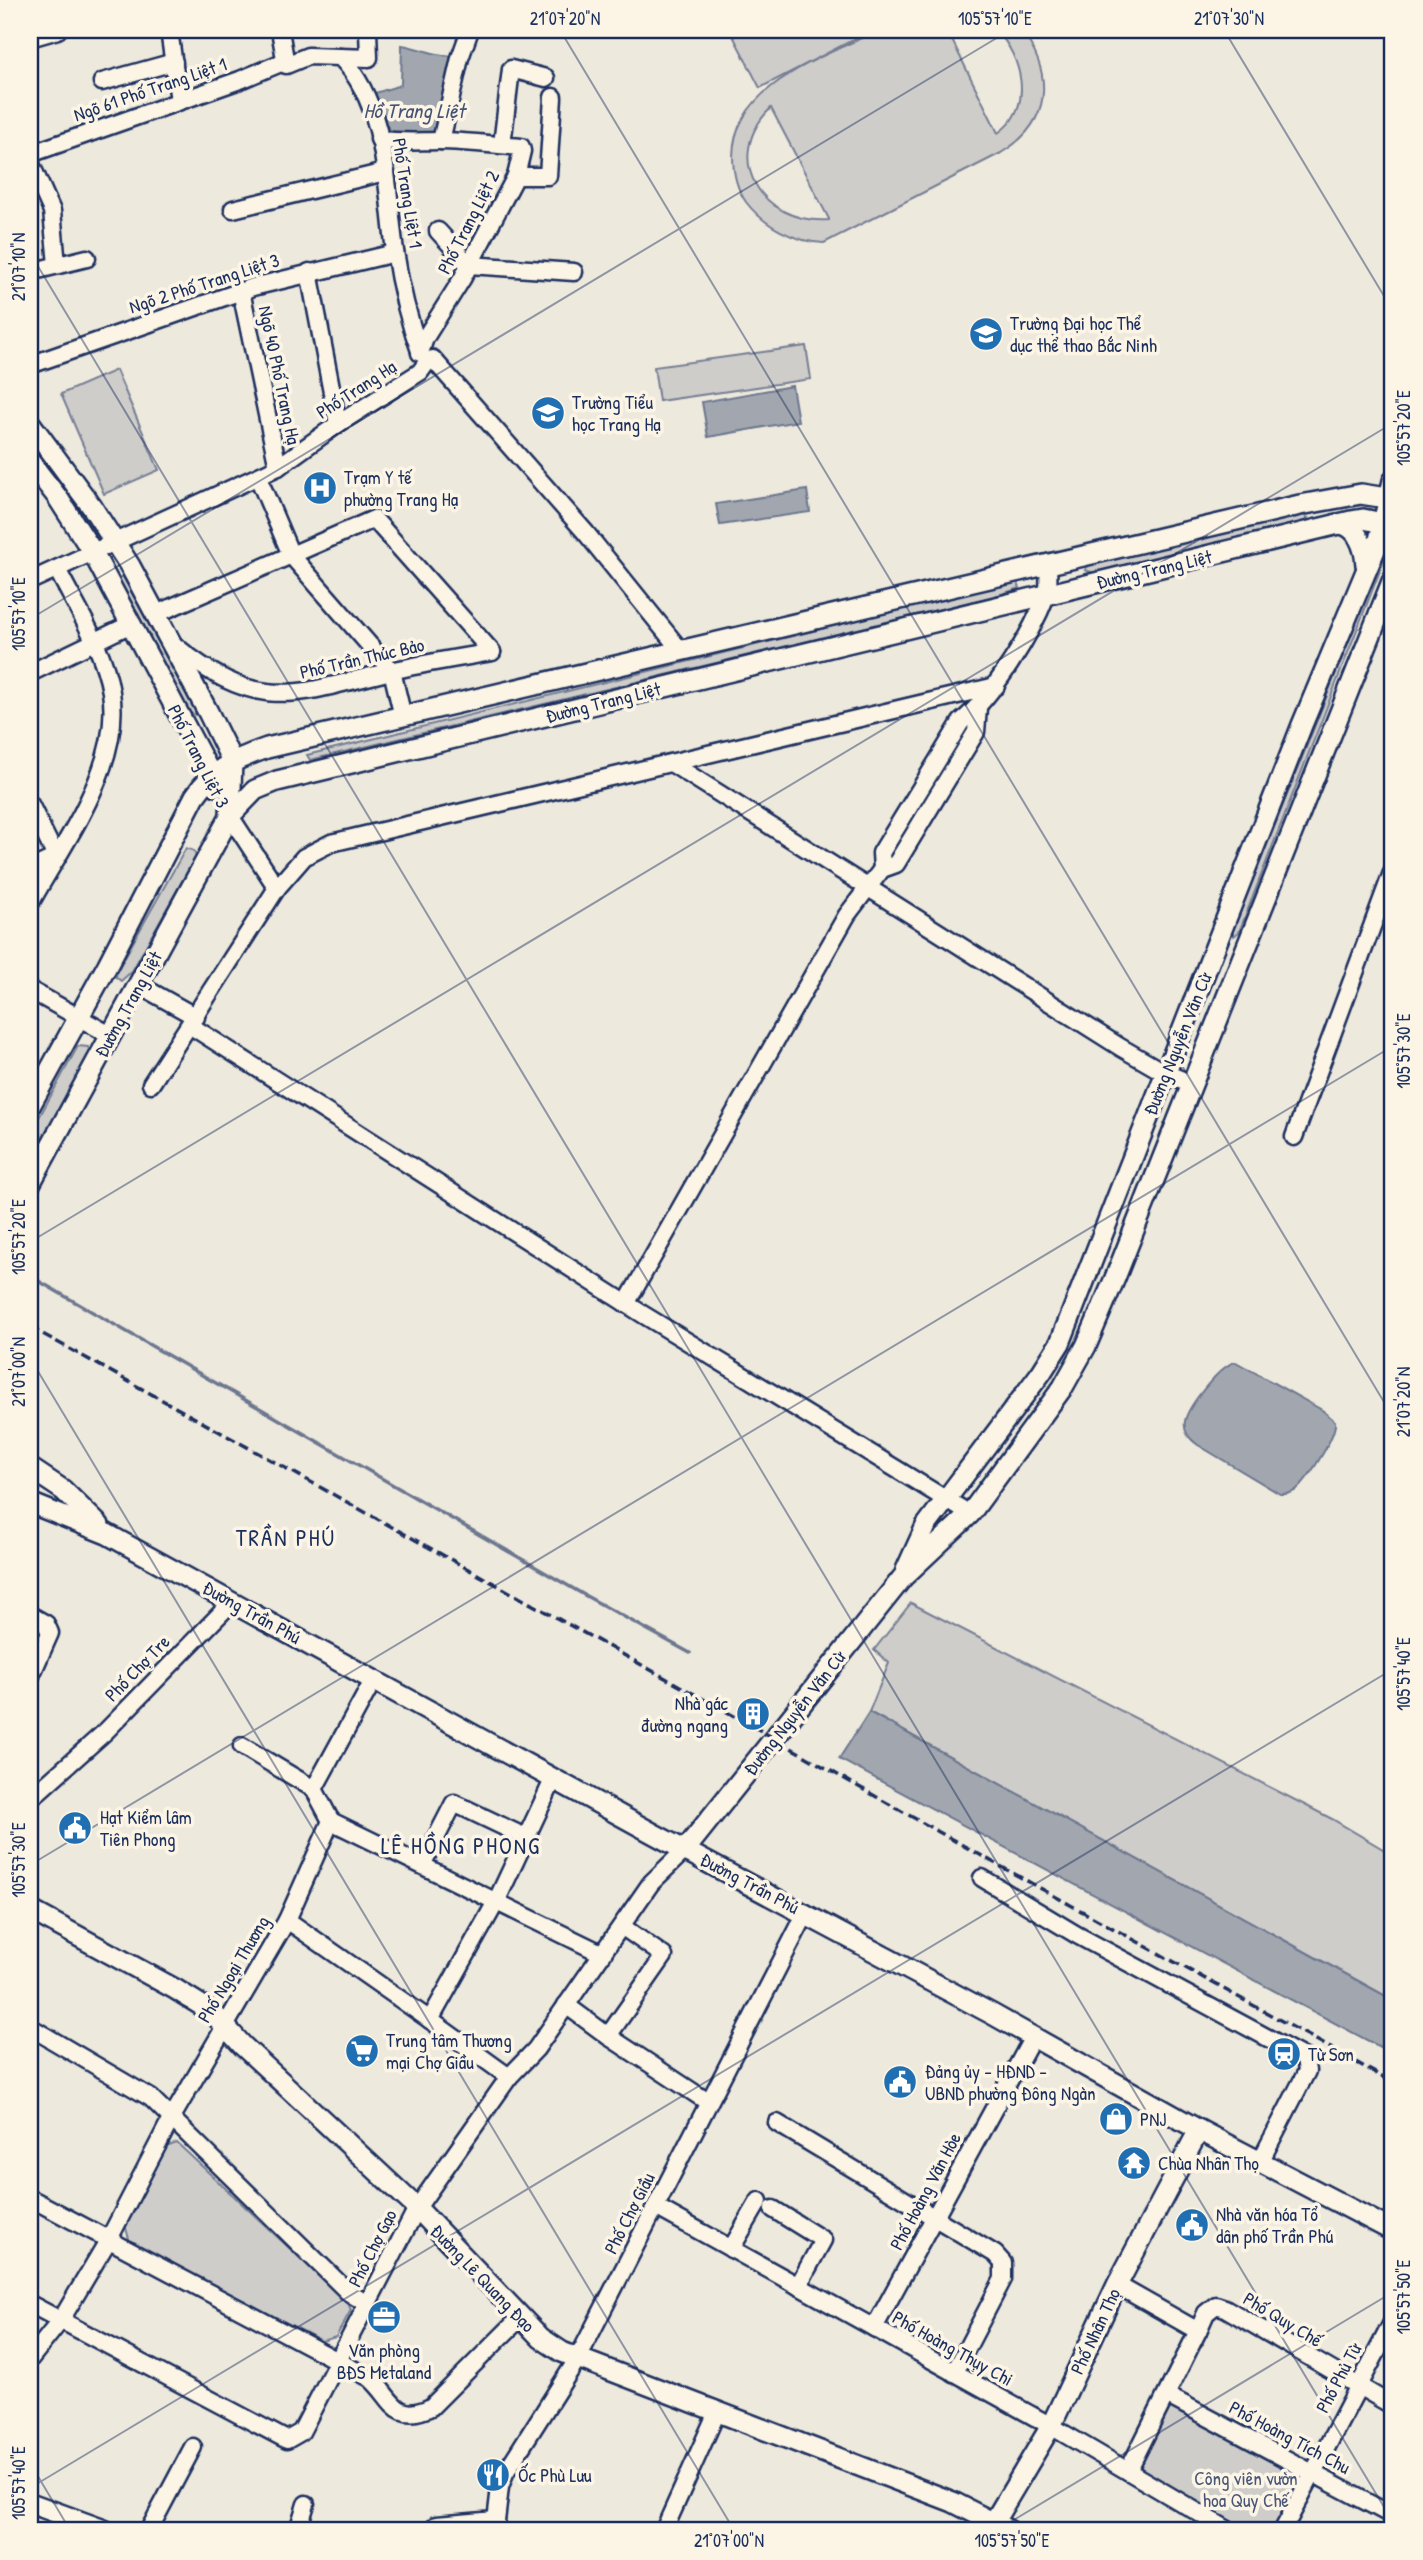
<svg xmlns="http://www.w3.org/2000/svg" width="1423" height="2560" font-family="'Patrick Hand',sans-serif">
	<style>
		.green { fill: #cfcdca; stroke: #757e94; stroke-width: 2; fill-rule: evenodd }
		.water { fill: #a2a7af; stroke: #6c778f; stroke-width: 2 }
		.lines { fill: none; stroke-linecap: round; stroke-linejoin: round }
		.stream { stroke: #6c778f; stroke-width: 3.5 }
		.minor-casing { stroke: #1b2f5e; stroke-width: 21 }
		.major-casing { stroke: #1b2f5e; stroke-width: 24 }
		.minor { stroke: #fcf5e5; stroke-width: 16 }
		.major { stroke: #fcf5e5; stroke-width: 19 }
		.rail { stroke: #1b2f5e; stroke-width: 3.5; stroke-dasharray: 10 5; stroke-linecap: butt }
		.ticks { fill: none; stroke: #1b2f5e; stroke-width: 2; stroke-opacity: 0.45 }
		.labels { text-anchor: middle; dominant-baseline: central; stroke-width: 7; stroke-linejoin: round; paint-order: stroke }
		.street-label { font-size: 19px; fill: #1b2f5e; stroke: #fcf5e5 }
		.poi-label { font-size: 19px; fill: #1b2f5e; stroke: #fcf5e5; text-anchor: start }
		.park-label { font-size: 19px; fill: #485679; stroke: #fcf5e5 }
		.water-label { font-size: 21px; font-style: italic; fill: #445376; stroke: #fcf5e5 }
		.quarter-label { font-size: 23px; letter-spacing: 2px; fill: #1b2f5e; stroke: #fcf5e5 }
		.neatline { fill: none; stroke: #1b2f5e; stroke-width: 2.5 }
		.ticks-label { font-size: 18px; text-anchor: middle; fill: #1b2f5e }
	</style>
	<rect width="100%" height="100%" fill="#eee9dd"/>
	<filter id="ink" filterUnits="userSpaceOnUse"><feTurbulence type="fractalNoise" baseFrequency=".0143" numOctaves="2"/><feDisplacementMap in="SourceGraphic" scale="14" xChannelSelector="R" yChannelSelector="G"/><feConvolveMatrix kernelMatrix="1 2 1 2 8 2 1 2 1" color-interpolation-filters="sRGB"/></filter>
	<g filter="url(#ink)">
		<g class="green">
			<polygon points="730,30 872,30 760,88"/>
			<path d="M878,30H947L998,133C1035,107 1022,57 996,30H1021C1055,76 1051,123 1001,153L824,243C795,242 764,226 746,202C737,189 733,172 733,156C734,84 825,57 878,30ZM771,108L829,219V220C762,225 720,158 771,108Z"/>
			<polygon points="806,346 811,379 659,401 654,367"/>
			<polygon points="116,370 159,470 104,494 61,394"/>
			<polygon points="30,437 82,508 81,509 30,446"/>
			<polygon points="1303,515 1308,518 1302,523 1094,573 1085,570 1089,565"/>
			<polygon points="1392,540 1239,932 1234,936 1232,932 1385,551"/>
			<polygon points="122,575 196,711 195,715 190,713 119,579"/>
			<polygon points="1017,581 1020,588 996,596 310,760 307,755"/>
			<polygon points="186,848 194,851 196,856 132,971 121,981 116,977 117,971"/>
			<polygon points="78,1046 88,1047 91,1055 30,1165 30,1134"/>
			<polygon points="911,1603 1332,1819 1393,1855 1393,2000 869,1712 889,1663 874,1650"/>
			<polygon points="177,2143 348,2303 351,2310 336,2337 322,2341 130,2242 125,2225 166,2147"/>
			<polygon points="1171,2402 1308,2478 1278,2530 1238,2530 1138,2471"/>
		</g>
		<g class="water">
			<path d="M402,45C420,48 433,55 451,56L438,133C392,137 391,142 373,97L375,93L401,85Z"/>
			<polygon points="792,386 798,421 708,437 702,402"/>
			<polygon points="807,490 810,512 720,525 716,504"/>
			<path d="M1236,1362L1322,1410L1335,1421C1337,1435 1308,1480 1296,1490C1291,1494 1286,1494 1280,1494L1198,1445C1190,1439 1183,1432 1185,1421C1188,1406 1221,1364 1236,1362Z"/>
			<polygon points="869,1712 1393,2000 1393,2054 839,1759"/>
		</g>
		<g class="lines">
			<polyline class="stream" points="30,1276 586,1596 690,1653"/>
			<g class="minor-casing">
				<g id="minor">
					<polyline points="169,30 179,101"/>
					<path d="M280,30L286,65L308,56L340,57C388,106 386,188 395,251C400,285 408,319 420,351"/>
					<polyline points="30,38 58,30"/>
					<polyline points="340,57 369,58 368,30"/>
					<polyline points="102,82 174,62"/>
					<path d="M379,139C400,143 419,141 439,141C466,141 494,145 521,147L522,151L516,176L462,279L425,338L420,353"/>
					<polyline points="441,141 460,58 470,30"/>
					<polyline points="502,145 511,69 546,78"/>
					<polyline points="30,154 240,80 283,62"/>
					<polyline points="30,162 52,211 57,265"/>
					<polyline points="516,176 548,176 553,97"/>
					<polyline points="233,209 385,172"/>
					<polyline points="438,231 469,265 574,272"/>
					<polyline points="30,272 87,258"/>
					<polyline points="309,272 338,424"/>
					<polyline points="241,291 278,467"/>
					<polyline points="30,365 253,287 395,253"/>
					<polyline points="258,477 291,555 392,671 403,717"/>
					<polyline points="30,581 278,467 338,424 420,372 428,361 433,359 586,533 681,651"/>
					<polyline points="156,614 374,519 492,652"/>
					<path d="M174,645C260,715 296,694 391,671C425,663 459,658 492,652"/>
					<polyline points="30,673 131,624"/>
					<polyline points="671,763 1120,1047 1165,1073 1190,1083"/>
					<polyline points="30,804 56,857 30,869"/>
					<polyline points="230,816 277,888"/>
					<path d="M882,869L881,853L961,722C993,696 1031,635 1046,596C1050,587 1048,574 1048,564"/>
					<path d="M30,904C63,843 123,765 111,692C104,649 76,607 57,569"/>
					<polyline points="139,985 196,1017"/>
					<polyline points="30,990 110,1035"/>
					<polyline points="191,1026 644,1315 970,1514"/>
					<polyline points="151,1084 277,888 304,857 331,843 996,686"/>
					<polyline points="1294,1137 1393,870"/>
					<polyline points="626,1304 847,915 882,869 896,864 976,732 978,708"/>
					<polyline points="30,1615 46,1624 50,1633 30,1678"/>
					<polyline points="242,1746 314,1789 331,1821"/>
					<polyline points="314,1789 374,1679"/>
					<polyline points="30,1799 106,1731 232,1602"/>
					<polyline points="331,1821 603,1954"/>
					<polyline points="422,1865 454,1803 525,1837"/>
					<polyline points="982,1878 1077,1935 1305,2058 1307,2071 1260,2162"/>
					<polyline points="287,1920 331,1821"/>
					<polyline points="566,2005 608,2036 664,1956 623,1927"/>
					<polyline points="430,2020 509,2077"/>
					<polyline points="30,2027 151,2098 348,2292 367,2304"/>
					<polyline points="608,2036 708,2102"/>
					<polyline points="777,2123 995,2254 1003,2263 1003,2279 954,2373"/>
					<path d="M30,2198L370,2378C392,2396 394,2425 431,2407L521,2317"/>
					<polyline points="656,2207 1051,2426 1228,2530"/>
					<polyline points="773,2209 823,2240 798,2286"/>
					<polyline points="731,2249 759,2201"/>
					<polyline points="1117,2285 1198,2331 1206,2313 1216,2305 1225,2308 1393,2406"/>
					<polyline points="30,2304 287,2440 301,2432 417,2208 509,2077 536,2049 651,1883 685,1850"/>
					<polyline points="874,2328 1033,2037"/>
					<polyline points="30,2359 61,2320 109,2239 171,2119 287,1920 430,2020 496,1902 554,1778"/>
					<polyline points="1168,2396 1393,2516"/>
					<polyline points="1128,2471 1198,2331"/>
					<polyline points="436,2525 496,2520"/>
					<polyline points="149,2530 193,2447"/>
					<polyline points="298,2530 306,2504"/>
					<polyline points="495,2530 500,2487 505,2473 578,2358 806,1913"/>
					<polyline points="664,2530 717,2412"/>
					<polyline points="1283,2530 1393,2321"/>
				</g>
			</g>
			<g class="major-casing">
				<g id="major">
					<polyline points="30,423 92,507 130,566 208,712 232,761 230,816"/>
					<polyline points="30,462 58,498 92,551 217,786"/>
					<path d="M1337,524C1357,523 1365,548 1366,565"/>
					<path d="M30,1106L107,966L195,796C214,768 236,759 267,748L1300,505L1361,494L1393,499"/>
					<polyline points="30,1184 230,816 255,790 277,781 1351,521 1363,519 1393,525"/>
					<polyline points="30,1468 63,1490 99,1525"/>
					<polyline points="30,1503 107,1534 656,1835 992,2014 1199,2130 1393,2231"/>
					<polyline points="906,1570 926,1526 1041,1373 1060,1343 1302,725 1379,540 1393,481"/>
					<polyline points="685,1850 903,1577 970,1514 1063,1387 1086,1346 1115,1278 1393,579"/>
					<polyline points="30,1910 175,1989 212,2012 243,2046 417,2208 541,2338 562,2352 953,2502 1008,2530"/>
					<polyline points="30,2503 104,2530"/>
					<polyline points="989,2530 1051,2426 1117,2285 1199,2130"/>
				</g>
			</g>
			<use href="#minor" class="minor"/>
			<use href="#major" class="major"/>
			<path class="rail" d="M30,1327L774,1738C978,1857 1187,1967 1393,2083"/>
		</g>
	</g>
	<path class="ticks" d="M560,30L1393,1417M1224,30L1393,311M30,253L1393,2522M30,619L1010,30M30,1242L1393,423M30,1358L734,2530M30,1865L1393,1046M30,2463L70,2530M30,2488L1393,1669M997,2530L1393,2292"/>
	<defs>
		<g id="university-disc" transform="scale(1.75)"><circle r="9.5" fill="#1f6fb2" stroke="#fcf5e5"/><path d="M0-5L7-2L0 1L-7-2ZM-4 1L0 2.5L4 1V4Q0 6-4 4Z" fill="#fff"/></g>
		<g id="school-disc" transform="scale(1.75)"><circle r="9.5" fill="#1f6fb2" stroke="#fcf5e5"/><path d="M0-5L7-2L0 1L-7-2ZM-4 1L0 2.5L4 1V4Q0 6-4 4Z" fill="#fff"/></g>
		<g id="hospital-disc" transform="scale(1.75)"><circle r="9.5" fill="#1f6fb2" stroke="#fcf5e5"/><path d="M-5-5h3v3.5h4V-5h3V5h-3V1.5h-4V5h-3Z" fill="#fff"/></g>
		<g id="building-disc" transform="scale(1.75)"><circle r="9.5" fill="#1f6fb2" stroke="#fcf5e5"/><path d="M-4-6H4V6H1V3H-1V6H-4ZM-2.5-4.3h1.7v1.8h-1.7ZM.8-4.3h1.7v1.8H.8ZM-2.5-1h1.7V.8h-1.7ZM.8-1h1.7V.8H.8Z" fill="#fff"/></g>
		<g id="civic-disc" transform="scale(1.75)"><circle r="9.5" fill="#1f6fb2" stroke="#fcf5e5"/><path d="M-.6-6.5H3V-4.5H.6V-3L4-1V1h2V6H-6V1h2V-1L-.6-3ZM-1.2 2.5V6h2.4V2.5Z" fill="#fff"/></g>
		<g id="supermarket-disc" transform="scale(1.75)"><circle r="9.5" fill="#1f6fb2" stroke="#fcf5e5"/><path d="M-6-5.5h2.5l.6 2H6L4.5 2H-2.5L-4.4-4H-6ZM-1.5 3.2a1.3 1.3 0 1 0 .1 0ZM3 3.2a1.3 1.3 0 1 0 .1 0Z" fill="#fff"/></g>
		<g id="station-disc" transform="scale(1.75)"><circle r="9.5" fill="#1f6fb2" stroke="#fcf5e5"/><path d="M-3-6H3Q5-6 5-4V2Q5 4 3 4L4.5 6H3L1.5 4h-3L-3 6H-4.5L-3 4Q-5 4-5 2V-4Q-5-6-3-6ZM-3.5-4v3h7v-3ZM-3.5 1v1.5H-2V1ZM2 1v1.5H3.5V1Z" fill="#fff"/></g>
		<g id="shop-disc" transform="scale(1.75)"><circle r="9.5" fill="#1f6fb2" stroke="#fcf5e5"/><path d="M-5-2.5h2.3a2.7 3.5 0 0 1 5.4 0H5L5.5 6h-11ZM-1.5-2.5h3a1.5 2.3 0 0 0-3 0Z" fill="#fff"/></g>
		<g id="temple-disc" transform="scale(1.75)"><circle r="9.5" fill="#1f6fb2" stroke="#fcf5e5"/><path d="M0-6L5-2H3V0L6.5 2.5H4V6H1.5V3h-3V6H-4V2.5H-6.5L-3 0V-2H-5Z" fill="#fff"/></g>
		<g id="office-disc" transform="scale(1.75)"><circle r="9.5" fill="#1f6fb2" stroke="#fcf5e5"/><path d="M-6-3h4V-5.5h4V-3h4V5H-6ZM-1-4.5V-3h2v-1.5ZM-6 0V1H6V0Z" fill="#fff"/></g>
		<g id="restaurant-disc" transform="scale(1.75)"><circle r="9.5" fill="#1f6fb2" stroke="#fcf5e5"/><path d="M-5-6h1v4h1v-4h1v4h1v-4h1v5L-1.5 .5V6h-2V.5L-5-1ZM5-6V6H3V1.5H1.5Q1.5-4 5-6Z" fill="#fff"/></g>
	</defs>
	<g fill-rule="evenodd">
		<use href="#university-disc" x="986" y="334"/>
		<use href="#school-disc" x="548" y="413"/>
		<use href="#hospital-disc" x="320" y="488"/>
		<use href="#building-disc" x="753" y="1714"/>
		<use href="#civic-disc" x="75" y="1828"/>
		<use href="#supermarket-disc" x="362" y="2051"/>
		<use href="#station-disc" x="1284" y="2054"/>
		<use href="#civic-disc" x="900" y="2082"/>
		<use href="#shop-disc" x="1116" y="2119"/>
		<use href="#temple-disc" x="1134" y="2163"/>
		<use href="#civic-disc" x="1192" y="2225"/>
		<use href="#office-disc" x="384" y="2317"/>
		<use href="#restaurant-disc" x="493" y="2475"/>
	</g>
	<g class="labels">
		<g class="street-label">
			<text transform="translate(150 89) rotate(-19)">Ngõ 61 Phố Trang Liệt 1</text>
			<text transform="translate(408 193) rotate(81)">Phố Trang Liệt 1</text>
			<text transform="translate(468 222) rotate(-63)">Phố Trang Liệt 2</text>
			<text transform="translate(204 283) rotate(-18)">Ngõ 2 Phố Trang Liệt 3</text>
			<text transform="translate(280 375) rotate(78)">Ngõ 40 Phố Trang Hạ</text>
			<text transform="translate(356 389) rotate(-33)">Phố Trang Hạ</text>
			<text transform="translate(1154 569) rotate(-13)">Đường Trang Liệt</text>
			<text transform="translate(362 658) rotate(-13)">Phố Trần Thúc Bảo</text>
			<text transform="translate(603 702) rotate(-14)">Đường Trang Liệt</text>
			<text transform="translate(199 756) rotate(63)">Phố Trang Liệt 3</text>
			<text transform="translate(128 1004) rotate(-61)">Đường Trang Liệt</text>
			<text transform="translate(1177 1044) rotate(-68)">Đường Nguyễn Văn Cừ</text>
			<text transform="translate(252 1612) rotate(29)">Đường Trần Phú</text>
			<text transform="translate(137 1668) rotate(-46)">Phố Chợ Tre</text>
			<text transform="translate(794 1713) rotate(-52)">Đường Nguyễn Văn Cừ</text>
			<text transform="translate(750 1883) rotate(28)">Đường Trần Phú</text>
			<text transform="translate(233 1969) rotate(-59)">Phố Ngoại Thương</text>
			<text transform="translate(925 2191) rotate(-62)">Phố Hoàng Văn Hòe</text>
			<text transform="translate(629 2213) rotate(-63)">Phố Chợ Giầu</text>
			<text transform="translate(372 2248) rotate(-63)">Phố Chợ Gạo</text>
			<text transform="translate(483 2278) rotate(46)">Đường Lê Quang Đạo</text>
			<text transform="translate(1283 2319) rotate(31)">Phố Quy Chế</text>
			<text transform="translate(1095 2331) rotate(-65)">Phố Nhân Thọ</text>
			<text transform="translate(953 2348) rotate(29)">Phố Hoàng Thụy Chi</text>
			<text transform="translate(1338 2378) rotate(-62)">Phố Phủ Từ</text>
			<text transform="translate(1290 2437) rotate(28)">Phố Hoàng Tích Chu</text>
		</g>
		<g class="poi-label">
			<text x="1010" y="323">Trường Đại học Thể<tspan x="1010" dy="22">dục thể thao Bắc Ninh</tspan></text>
			<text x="572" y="402">Trường Tiểu<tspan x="572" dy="22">học Trang Hạ</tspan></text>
			<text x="344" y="477">Trạm Y tế<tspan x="344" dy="22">phường Trang Hạ</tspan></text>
			<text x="728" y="1703" text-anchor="end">Nhà gác<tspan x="728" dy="22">đường ngang</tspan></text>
			<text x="100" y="1817">Hạt Kiểm lâm<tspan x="100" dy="22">Tiên Phong</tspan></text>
			<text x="386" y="2040">Trung tâm Thương<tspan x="386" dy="22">mại Chợ Giầu</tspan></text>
			<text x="1308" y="2054">Từ Sơn</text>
			<text x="925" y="2071">Đảng ủy - HĐND -<tspan x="925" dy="22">UBND phường Đông Ngàn</tspan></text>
			<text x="1140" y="2119">PNJ</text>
			<text x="1158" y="2163">Chùa Nhân Thọ</text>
			<text x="1216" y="2214">Nhà văn hóa Tổ<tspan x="1216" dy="22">dân phố Trần Phú</tspan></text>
			<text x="384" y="2350" text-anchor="middle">Văn phòng<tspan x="384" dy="22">BĐS Metaland</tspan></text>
			<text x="518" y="2475">Ốc Phù Lưu</text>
		</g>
		<g class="park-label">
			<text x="1246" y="2478">Công viên vườn<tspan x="1246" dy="22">hoa Quy Chế</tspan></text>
		</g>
		<g class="water-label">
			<text x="414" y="110">Hồ Trang Liệt</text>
		</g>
		<g class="quarter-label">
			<text x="286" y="1537">TRẦN PHÚ</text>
			<text x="461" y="1845">LÊ HỒNG PHONG</text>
		</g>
	</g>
	<rect width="1423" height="2560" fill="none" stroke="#fcf5e5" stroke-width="77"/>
	<rect x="38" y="38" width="1346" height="2484" class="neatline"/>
	<g class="ticks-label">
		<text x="565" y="25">21°07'20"N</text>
		<text x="995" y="25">105°57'10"E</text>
		<text x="1229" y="25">21°07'30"N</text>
		<text transform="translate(19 267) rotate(-90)" y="6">21°07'10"N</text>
		<text transform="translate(1404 428) rotate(-90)" y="6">105°57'20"E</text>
		<text transform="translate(19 614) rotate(-90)" y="6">105°57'10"E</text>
		<text transform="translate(1404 1051) rotate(-90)" y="6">105°57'30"E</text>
		<text transform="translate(19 1237) rotate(-90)" y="6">105°57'20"E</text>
		<text transform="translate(19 1372) rotate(-90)" y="6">21°07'00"N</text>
		<text transform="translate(1404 1402) rotate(-90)" y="6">21°07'20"N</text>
		<text transform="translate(1404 1674) rotate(-90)" y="6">105°57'40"E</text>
		<text transform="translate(19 1860) rotate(-90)" y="6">105°57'30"E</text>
		<text transform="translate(1404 2297) rotate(-90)" y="6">105°57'50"E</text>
		<text transform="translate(19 2483) rotate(-90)" y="6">105°57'40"E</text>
		<text x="729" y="2547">21°07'00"N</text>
		<text x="1012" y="2547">105°57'50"E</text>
	</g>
</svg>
